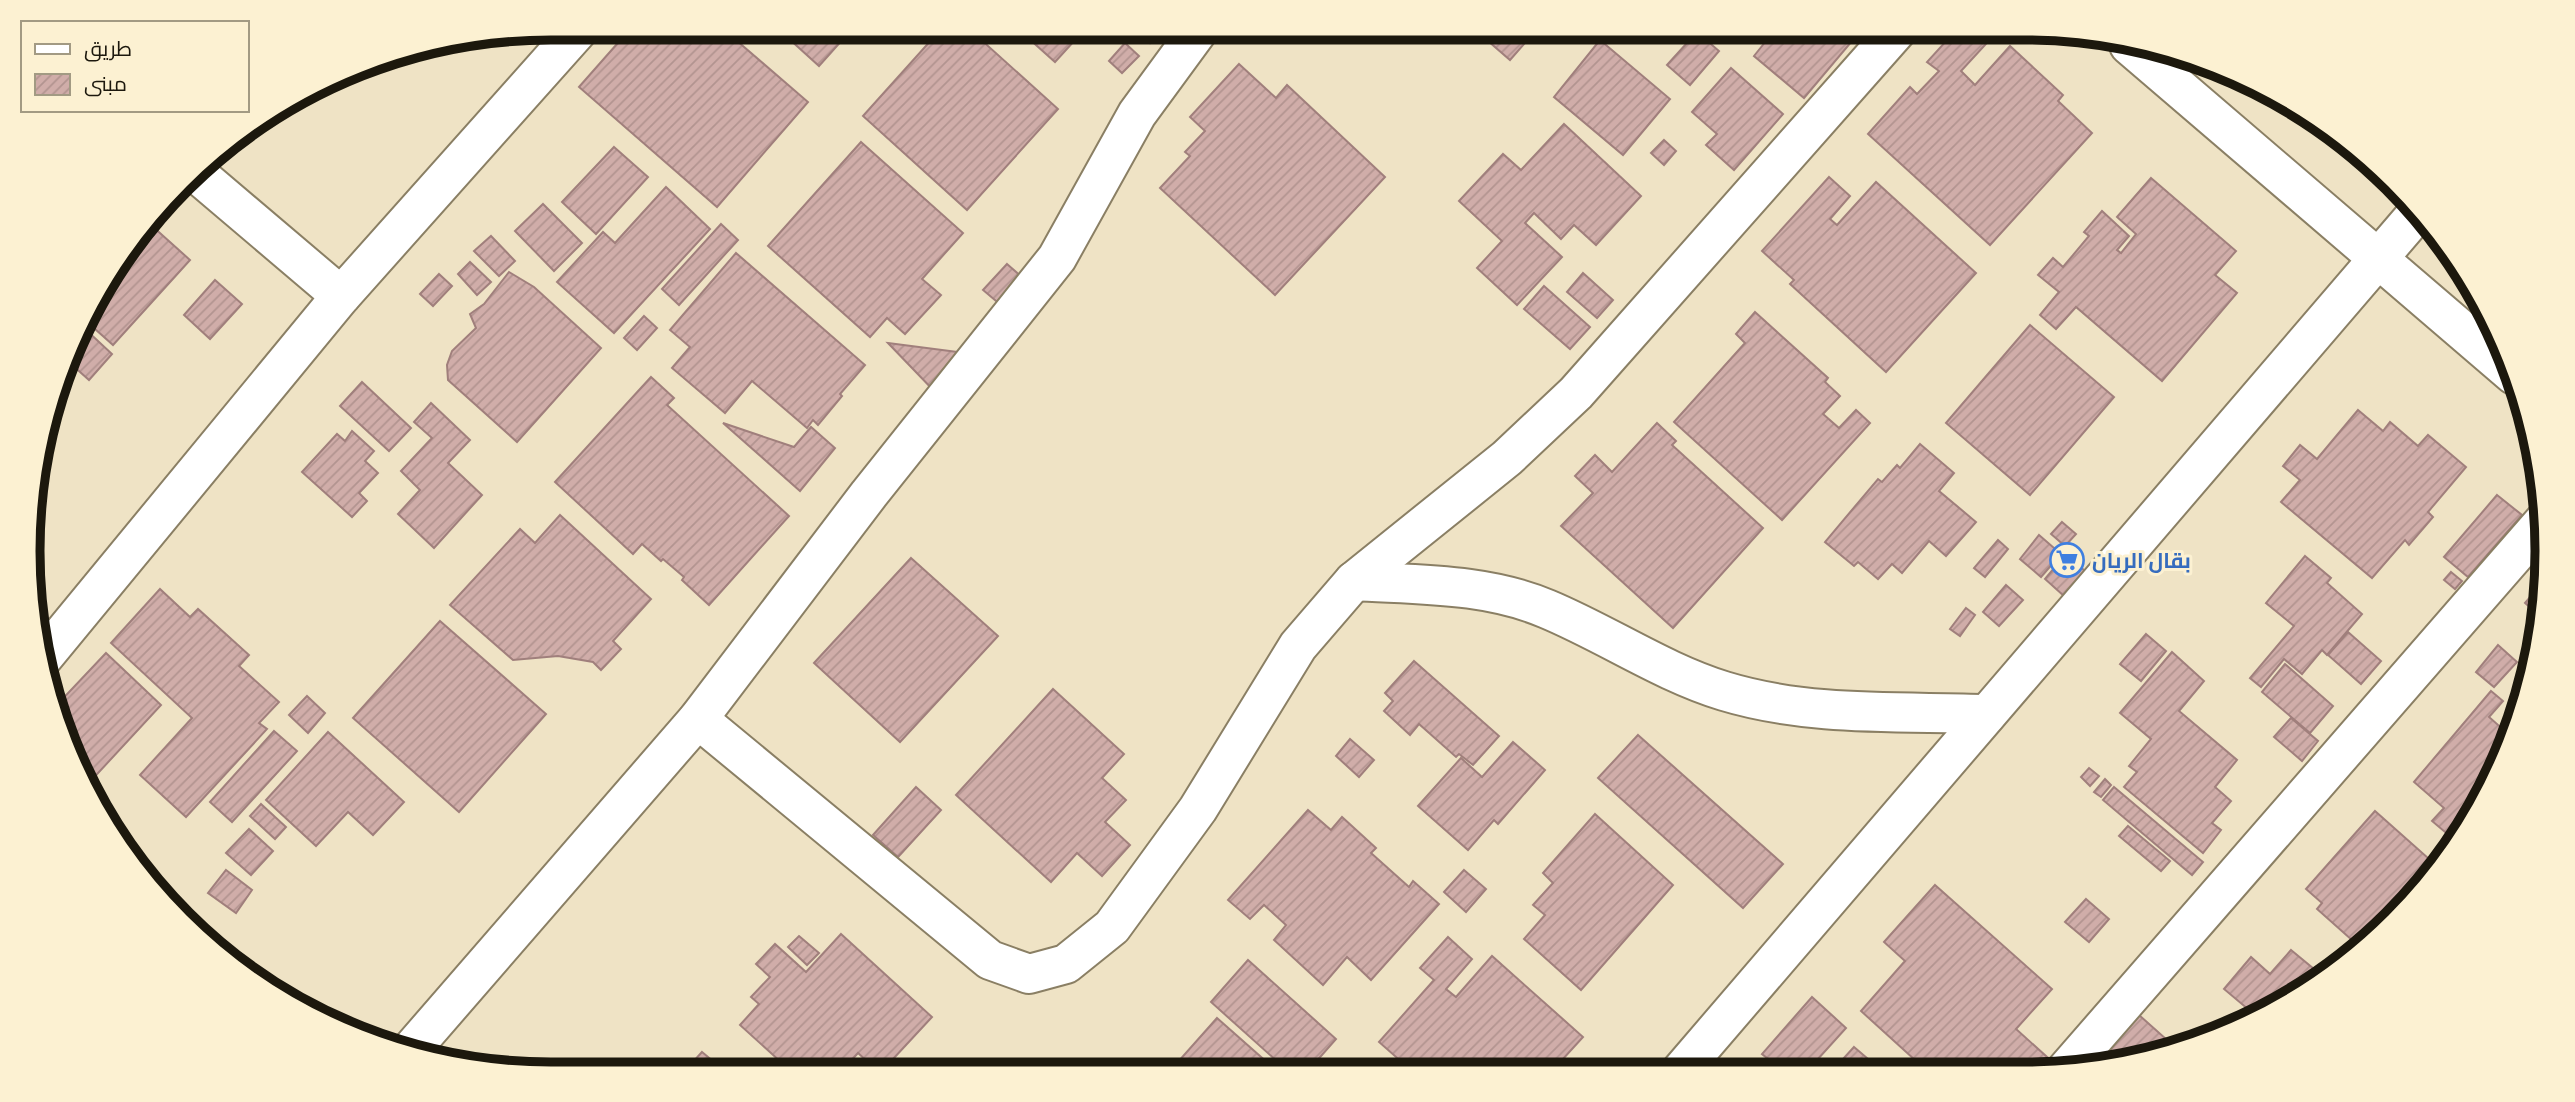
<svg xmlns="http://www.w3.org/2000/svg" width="2575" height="1102" font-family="'IBM Plex Sans',Cairo,sans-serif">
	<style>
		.building { fill: url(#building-hatch); stroke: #a07f7c; stroke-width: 2 }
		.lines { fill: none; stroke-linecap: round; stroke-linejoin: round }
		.minor-casing { stroke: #8a7f64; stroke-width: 42 }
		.minor { stroke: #fff; stroke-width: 38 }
		.labels { text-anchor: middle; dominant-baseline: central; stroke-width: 6; stroke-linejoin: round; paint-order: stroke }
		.shop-label { font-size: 21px; font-weight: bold; fill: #366cbe; stroke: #fcf1d2; text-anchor: start }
		.rim { fill: none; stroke: #1c180d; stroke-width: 9 }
	</style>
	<defs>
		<pattern id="building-hatch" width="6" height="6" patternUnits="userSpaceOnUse" patternTransform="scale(1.75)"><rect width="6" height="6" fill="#d0ada9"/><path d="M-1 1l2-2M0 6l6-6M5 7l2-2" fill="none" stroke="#b29490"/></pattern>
	</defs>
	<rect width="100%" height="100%" fill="#efe3c5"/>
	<g class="building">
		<polygon points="631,28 722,28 808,102 717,207 579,87"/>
		<polygon points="777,28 853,28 819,66"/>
		<polygon points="942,28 968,28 1058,109 967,210 863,116"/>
		<polygon points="1017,28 1086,28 1055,62"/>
		<polygon points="1087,28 1111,28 1100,40"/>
		<polygon points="1133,28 1164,28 1150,43"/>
		<polygon points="1473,28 1538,28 1510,60"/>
		<polygon points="1750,28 1863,28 1804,98 1754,56 1766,41"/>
		<polygon points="1958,28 1991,28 1996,33 1961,71 1975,85 2010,46 2063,95 2058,101 2092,133 1990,245 1868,134 1910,87 1917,94 1939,71 1927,62"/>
		<polygon points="1697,32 1719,51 1690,85 1667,65"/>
		<polygon points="1600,40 1670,99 1623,155 1554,97"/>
		<polygon points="1125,43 1139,56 1122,73 1109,61"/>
		<polygon points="1239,64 1276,98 1287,85 1385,177 1275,295 1160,188 1190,156 1185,152 1205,131 1190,117"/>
		<polygon points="1731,68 1783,114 1734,170 1706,145 1717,134 1692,112"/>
		<polygon points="2264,88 2286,98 2303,111 2299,116"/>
		<polygon points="1564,124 1641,196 1596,245 1574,225 1561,239 1534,213 1525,223 1562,257 1517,305 1477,268 1502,241 1459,201 1503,154 1521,170"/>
		<polygon points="1664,140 1676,151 1664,165 1651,153"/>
		<polygon points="861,142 963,233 922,279 941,295 905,334 887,318 870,337 768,246"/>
		<polygon points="614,147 648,177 596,234 562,202"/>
		<polygon points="1829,177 1850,196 1830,219 1837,225 1876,182 1976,273 1886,372 1790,284 1794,280 1762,251"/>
		<polygon points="2151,178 2236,251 2215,275 2237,293 2162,381 2076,307 2056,329 2040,315 2059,292 2038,275 2053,258 2063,267 2089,236 2084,232 2102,211 2129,236 2117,250 2121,253 2136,234 2117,217"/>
		<polygon points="666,187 710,229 614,333 557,282 603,232 615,243"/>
		<polygon points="543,204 582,243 554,271 515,231"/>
		<polygon points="721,224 738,240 679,305 662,289"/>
		<polygon points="151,225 190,260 113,345 86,321 98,289"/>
		<polygon points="491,236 515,261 499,276 474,251"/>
		<polygon points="736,253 865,365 840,394 842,396 818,425 813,420 807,428 752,381 725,413 672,368 690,347 670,330"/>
		<polygon points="470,262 491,282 477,295 458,274"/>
		<polygon points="1007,264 1031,285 1008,311 983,290"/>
		<polygon points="509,272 534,287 601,348 517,442 448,380 447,365 452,351 476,328 470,314 484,304"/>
		<polygon points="1583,273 1613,300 1597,318 1567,292"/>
		<polygon points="439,274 452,286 433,306 420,294"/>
		<polygon points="215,280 242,304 210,339 184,315"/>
		<polygon points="1544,286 1590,327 1570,349 1524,309"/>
		<polygon points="1755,312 1828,378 1825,382 1840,396 1823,414 1839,428 1856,410 1870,423 1782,520 1674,422 1745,343 1736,334"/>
		<polygon points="644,316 657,328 637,350 624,338"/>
		<polygon points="2030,325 2114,397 2030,495 1946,423"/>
		<polygon points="84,328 112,354 89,380 70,363"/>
		<polygon points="888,343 973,354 937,394"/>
		<polygon points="651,377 674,398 667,405 789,516 709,605 682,580 684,577 663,559 661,561 642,544 633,554 555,482"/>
		<polygon points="362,382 411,428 389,451 340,406"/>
		<polygon points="431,403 470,440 448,463 482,495 434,548 398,514 420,490 401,471 432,438 414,422"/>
		<polygon points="2358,410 2383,431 2390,422 2418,446 2428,435 2466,467 2428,512 2433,517 2409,545 2405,540 2372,578 2281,502 2300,480 2283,466 2300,445 2317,459"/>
		<polygon points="723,423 794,447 811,427 835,448 800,491"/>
		<polygon points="1657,423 1676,441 1672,445 1763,528 1673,628 1561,526 1593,493 1575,476 1595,455 1612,472"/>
		<polygon points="352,431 374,451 365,461 378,473 359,493 367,501 352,517 302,472 337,434 345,441"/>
		<polygon points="1920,444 1954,473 1939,491 1976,522 1946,556 1929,541 1902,573 1892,564 1878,579 1858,562 1854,566 1825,542 1878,479 1882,482 1897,465 1900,468"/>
		<polygon points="2497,495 2522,515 2468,577 2444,557"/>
		<polygon points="560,515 651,599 613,641 621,649 601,670 593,662 558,656 513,660 450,605 520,529 535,543"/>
		<polygon points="2062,522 2076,534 2065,546 2051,534"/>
		<polygon points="2039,535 2061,554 2041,577 2020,559"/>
		<polygon points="1998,540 2008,549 1985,577 1974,568"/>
		<polygon points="2066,554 2085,571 2064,596 2045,579"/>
		<polygon points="2305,556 2331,578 2327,583 2362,614 2327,655 2322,650 2302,674 2284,659 2261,687 2250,678 2294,626 2266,603"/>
		<polygon points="911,558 998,636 900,742 814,663"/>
		<polygon points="2451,572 2462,581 2455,589 2444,580"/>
		<polygon points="2544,581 2543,619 2525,603"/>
		<polygon points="2006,585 2023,600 1999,626 1983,612"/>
		<polygon points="160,589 190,617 198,609 249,655 239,666 279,702 259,723 267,729 186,817 140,775 192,718 111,643"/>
		<polygon points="1966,608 1975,615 1960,636 1950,629"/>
		<polygon points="440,621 546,714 459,812 353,718"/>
		<polygon points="2348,632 2381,661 2361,684 2328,655"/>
		<polygon points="2146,634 2166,651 2141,681 2120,664"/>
		<polygon points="2498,645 2517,662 2494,687 2476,672"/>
		<polygon points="2172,652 2204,681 2179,711 2237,760 2215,787 2231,801 2212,823 2221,830 2203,853 2124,787 2137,772 2129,766 2151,739 2120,713"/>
		<polygon points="106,653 161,705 87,785 56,719 53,709"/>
		<polygon points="1414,661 1499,736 1473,765 1459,754 1456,757 1419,724 1410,735 1384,711 1393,701 1385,693"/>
		<polygon points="2285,664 2333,706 2310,733 2262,692"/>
		<polygon points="1053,689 1124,754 1102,778 1126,800 1105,822 1130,845 1102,876 1077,853 1051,882 956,795"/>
		<polygon points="2491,691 2503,701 2489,717 2507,733 2518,722 2458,843 2432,821 2444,808 2414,782"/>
		<polygon points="307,696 325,713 308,733 289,715"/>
		<polygon points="2291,718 2318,741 2302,761 2274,737"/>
		<polygon points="274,731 297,751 232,822 210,802"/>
		<polygon points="328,732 404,802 373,835 348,812 316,846 266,800"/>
		<polygon points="1638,735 1783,864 1743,908 1598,778"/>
		<polygon points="1350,739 1374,760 1359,777 1336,756"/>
		<polygon points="1513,742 1545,770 1498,824 1494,820 1468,850 1418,806 1461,758 1482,777"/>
		<polygon points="2089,768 2099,776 2090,786 2081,777"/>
		<polygon points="2105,779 2111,785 2101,797 2094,792"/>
		<polygon points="916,787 941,810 898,857 873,835"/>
		<polygon points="2114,787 2203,862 2192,875 2103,800"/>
		<polygon points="261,804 286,827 275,839 250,816"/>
		<polygon points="1308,810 1331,830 1342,817 1376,848 1371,853 1409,887 1413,881 1439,904 1371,980 1347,957 1323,985 1274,940 1286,925 1264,905 1250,919 1228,900"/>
		<polygon points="2375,811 2437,866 2431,873 2429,871 2401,902 2404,904 2369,944 2362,949 2317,909 2322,903 2306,889"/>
		<polygon points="1595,814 1673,885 1581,990 1524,939 1545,915 1533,905 1553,883 1543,873"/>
		<polygon points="2128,826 2170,861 2161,871 2119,836"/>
		<polygon points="249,829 273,851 251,875 226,853"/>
		<polygon points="226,870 252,890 236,913 208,893"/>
		<polygon points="1464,870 1486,889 1466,912 1444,892"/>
		<polygon points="1935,885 2052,989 2016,1029 2057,1066 2054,1070 1926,1070 1861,1011 1905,961 1884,942"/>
		<polygon points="2086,899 2109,919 2089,942 2065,922"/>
		<polygon points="841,934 932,1017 880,1073 858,1053 840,1073 793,1073 740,1025 759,1004 751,997 770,977 756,964 775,944 806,972"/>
		<polygon points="799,936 819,953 807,965 788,947"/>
		<polygon points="1448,937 1472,959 1446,989 1456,997 1492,956 1583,1037 1552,1071 1412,1071 1379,1042 1434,980 1420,968"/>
		<polygon points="2291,950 2320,974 2255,1015 2224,989 2251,957 2270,974"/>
		<polygon points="1248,960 1336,1039 1307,1072 1289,1072 1211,1002"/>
		<polygon points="1812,997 1846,1028 1808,1070 1782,1070 1762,1054"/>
		<polygon points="2130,1007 2166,1039 2154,1053 2115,1063 2095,1045"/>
		<polygon points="1217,1018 1278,1072 1169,1072"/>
		<polygon points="1854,1047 1881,1070 1833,1070"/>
		<polygon points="702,1052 720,1067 715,1074 682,1074"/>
		<polygon points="737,1060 752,1073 725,1073"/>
	</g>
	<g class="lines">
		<g class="minor-casing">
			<g id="minor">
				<polyline points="2129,45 2514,375"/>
				<polyline points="195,172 341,296"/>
				<path d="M1354,581C1418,585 1486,583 1547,609C1607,634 1662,672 1724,691C1809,717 1900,711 1987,714"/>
				<polyline points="42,659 341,296 580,28"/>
				<polyline points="698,719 990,960 1029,974 1066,964 1112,927 1198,809 1298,646 1354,581 1507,458 1576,393 1899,28"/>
				<polyline points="410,1051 698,719 869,494 1057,258 1137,114 1200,28"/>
				<polyline points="2066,1070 2546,519"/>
				<polyline points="1681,1071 2419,211"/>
			</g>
		</g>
		<use href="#minor" class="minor"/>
	</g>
	<defs>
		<g id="supermarket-ring" transform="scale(1.75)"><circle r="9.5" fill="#fcf1d2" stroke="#3f7fe0" stroke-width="1.5"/><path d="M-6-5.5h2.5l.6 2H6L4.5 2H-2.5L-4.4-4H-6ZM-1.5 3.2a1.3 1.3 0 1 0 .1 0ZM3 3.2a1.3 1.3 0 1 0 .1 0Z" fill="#3f7fe0"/></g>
	</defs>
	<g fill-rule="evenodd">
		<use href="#supermarket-ring" x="2067" y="560"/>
	</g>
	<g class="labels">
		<g class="shop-label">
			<text x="2092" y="560">بقال الريان</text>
		</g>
	</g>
	<path d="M0 0H2575V1102H0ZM551 40H2024A511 511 0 0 1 2535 551V551A511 511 0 0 1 2024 1062H551A511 511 0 0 1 40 551V551A511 511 0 0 1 551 40Z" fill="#fcf1d2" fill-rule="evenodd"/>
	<path class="rim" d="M551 40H2024A511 511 0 0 1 2535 551V551A511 511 0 0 1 2024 1062H551A511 511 0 0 1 40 551V551A511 511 0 0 1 551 40Z"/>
	<rect x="21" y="21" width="228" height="91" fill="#fcf1d2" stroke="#a29a83" stroke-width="2"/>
	<rect x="35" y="44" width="35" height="10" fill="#ffffff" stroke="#a29a83" stroke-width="2"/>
	<text x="84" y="56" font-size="21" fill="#1c180d">طريق</text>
	<rect x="35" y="74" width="35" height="21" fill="url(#building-hatch)" stroke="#a29a83" stroke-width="2"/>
	<text x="84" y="91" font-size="21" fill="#1c180d">مبنى</text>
</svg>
